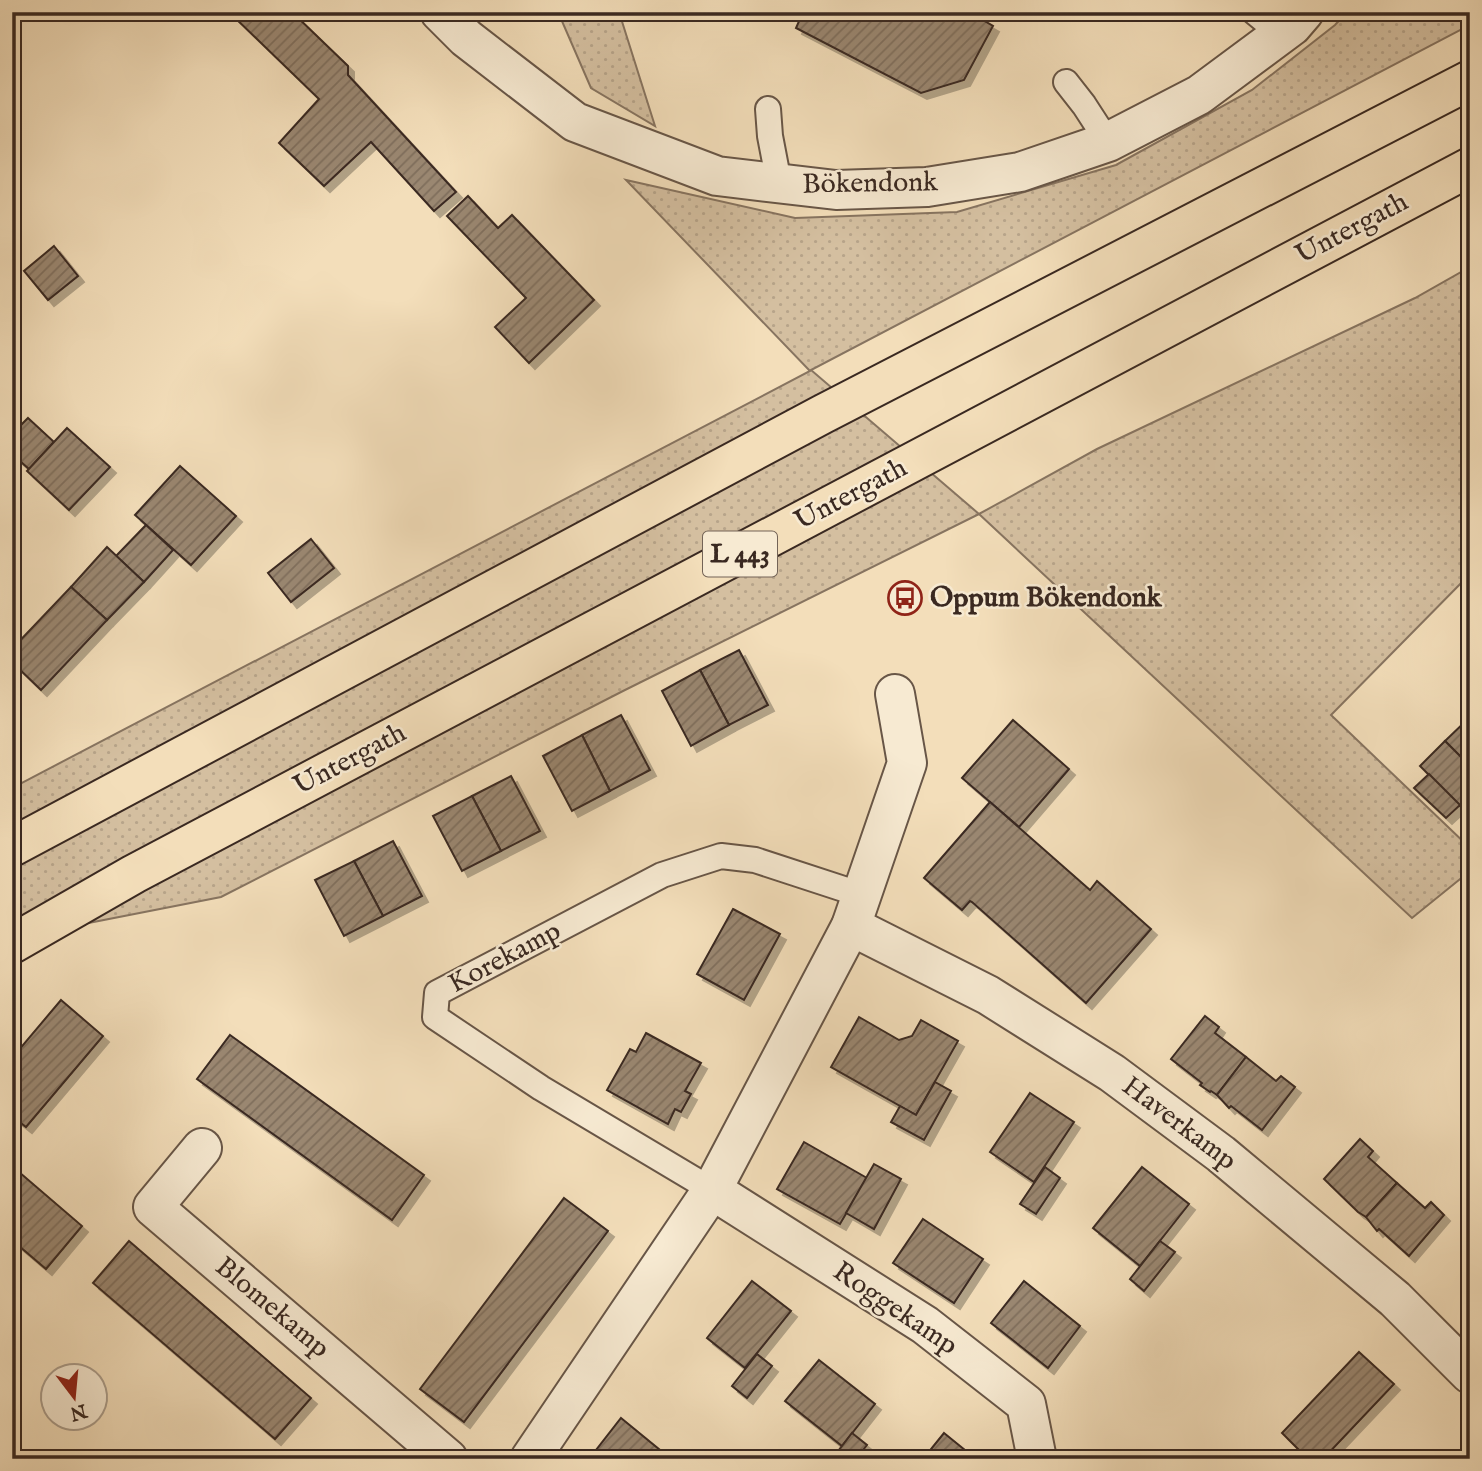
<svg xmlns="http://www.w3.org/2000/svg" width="1482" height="1471" font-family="'IM FELL English',serif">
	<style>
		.grass { fill: url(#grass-dots); stroke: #877460; stroke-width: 2 }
		.building { fill: url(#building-hatch); stroke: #3a2921; stroke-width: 2; filter: url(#shadow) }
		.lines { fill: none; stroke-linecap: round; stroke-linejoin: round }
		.lane-casing { stroke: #685647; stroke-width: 28 }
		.street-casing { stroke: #685647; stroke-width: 42 }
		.primary-casing { stroke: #3a2921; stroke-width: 42 }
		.lane { stroke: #f7ead2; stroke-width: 24 }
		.street { stroke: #f7ead2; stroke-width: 38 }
		.primary { stroke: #f3deba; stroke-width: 38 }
		.labels { text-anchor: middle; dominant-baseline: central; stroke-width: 5; stroke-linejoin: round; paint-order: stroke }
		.shield { fill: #f7ead2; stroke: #736356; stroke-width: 2 }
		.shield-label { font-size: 26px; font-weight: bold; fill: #3a2921 }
		.street-label { font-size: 28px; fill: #3a2921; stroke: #f7ead2 }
		.poi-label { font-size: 28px; font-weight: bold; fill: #3a2921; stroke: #f7ead2; text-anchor: start }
	</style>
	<defs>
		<pattern id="grass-dots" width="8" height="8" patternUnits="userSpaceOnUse" patternTransform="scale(1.75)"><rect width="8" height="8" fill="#d4bfa0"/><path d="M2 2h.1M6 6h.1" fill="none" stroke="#b7a48a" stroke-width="1.8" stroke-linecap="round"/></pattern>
		<pattern id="building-hatch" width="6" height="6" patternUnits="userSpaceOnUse" patternTransform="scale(1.75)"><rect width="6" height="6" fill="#9a8771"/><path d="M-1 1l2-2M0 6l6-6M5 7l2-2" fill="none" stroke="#7f6e5c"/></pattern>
		<filter id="shadow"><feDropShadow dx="6" dy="6" stdDeviation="0" flood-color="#0004"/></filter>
	</defs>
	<rect width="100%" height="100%" fill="#f3deba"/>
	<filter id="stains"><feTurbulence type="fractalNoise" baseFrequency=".00286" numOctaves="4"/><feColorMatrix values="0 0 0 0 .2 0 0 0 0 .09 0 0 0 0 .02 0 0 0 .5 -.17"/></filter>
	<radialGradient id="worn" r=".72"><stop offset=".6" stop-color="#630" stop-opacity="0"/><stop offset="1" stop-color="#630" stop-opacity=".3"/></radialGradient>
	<g class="grass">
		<polygon points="558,12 619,12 655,126 591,88"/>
		<polygon points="1347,12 1470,12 1470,25 811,370 979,514 1097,449 1415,298 1470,267 1470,574 1331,715 1470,848 1470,871 1412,918 979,514 623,691 221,897 12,938 12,788 810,371 626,180 795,218 957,212 1116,165 1252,90 1335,25"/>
	</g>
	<g class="building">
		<polygon points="229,12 292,12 348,66 348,75 456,192 434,211 371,142 324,186 279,143 319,99"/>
		<polygon points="803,12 969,12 993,26 964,80 921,93 796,28"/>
		<polygon points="468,196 498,228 512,215 594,300 529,363 495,327 526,298 447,216"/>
		<polygon points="54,246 78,276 48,300 24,271"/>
		<polygon points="28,418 54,442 29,469 12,454 12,434"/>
		<polygon points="67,428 110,467 69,510 27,471"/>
		<polygon points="180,466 236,516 191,565 135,515"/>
		<polygon points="146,525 173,550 144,582 116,556"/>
		<polygon points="311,539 334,568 291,602 268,573"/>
		<polygon points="107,547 144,582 107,620 71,587"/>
		<polygon points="71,587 107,620 41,690 12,662 12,649"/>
		<polygon points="739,650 768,705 729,725 700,670"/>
		<polygon points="700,670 729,725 691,746 662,691"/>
		<polygon points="621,715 650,770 610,791 582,735"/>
		<polygon points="1469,718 1470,719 1470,766 1445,741"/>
		<polygon points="1013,720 1069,769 1019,827 962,778"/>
		<polygon points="582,735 610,791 572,811 543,756"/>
		<polygon points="1445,741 1470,766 1470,816 1420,766"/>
		<polygon points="1429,774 1460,805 1446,818 1414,788"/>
		<polygon points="511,776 540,831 501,851 472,796"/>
		<polygon points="472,796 501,851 462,871 433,816"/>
		<polygon points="990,802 1090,890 1097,881 1151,929 1086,1003 972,902 970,901 962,910 924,878"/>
		<polygon points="393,841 422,896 383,916 354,861"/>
		<polygon points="354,861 383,916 344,936 315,880"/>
		<polygon points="733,909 780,934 744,1000 697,974"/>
		<polygon points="61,1000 103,1036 26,1127 12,1116 12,1058"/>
		<polygon points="1205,1016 1219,1027 1215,1033 1246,1057 1217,1095 1211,1091 1210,1092 1200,1085 1202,1083 1171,1059"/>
		<polygon points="859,1017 899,1040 912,1036 921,1020 958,1041 916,1115 831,1067"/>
		<polygon points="646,1033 701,1063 685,1091 691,1094 681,1112 675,1109 668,1124 607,1090 630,1049 636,1052"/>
		<polygon points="230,1035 424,1175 392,1220 197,1079"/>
		<polygon points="1246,1057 1276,1081 1281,1076 1295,1087 1262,1130 1231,1106 1229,1108 1217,1095"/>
		<polygon points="935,1082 951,1091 924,1140 891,1122 900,1106 916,1115"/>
		<polygon points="1030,1093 1074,1122 1034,1182 990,1152"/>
		<polygon points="1360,1139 1373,1151 1368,1157 1397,1183 1366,1217 1358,1212 1324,1179"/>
		<polygon points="804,1142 867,1178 840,1224 777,1189"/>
		<polygon points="874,1164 901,1179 874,1229 846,1213"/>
		<polygon points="12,1166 82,1226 46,1269 12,1240"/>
		<polygon points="1045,1167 1060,1178 1036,1214 1020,1204"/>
		<polygon points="1142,1167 1189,1204 1140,1266 1093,1228"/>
		<polygon points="1397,1183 1425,1208 1431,1202 1444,1215 1409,1256 1379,1229 1377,1231 1366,1217"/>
		<polygon points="564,1198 608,1231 464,1422 420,1389"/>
		<polygon points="923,1219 983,1259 954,1303 893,1263"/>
		<polygon points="129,1241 311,1398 275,1439 93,1283"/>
		<polygon points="1160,1241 1175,1252 1144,1291 1130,1279"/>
		<polygon points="752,1281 791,1311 745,1368 707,1338"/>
		<polygon points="1024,1281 1080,1326 1048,1368 991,1323"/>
		<polygon points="1359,1352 1394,1384 1323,1459 1308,1459 1282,1433"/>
		<polygon points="757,1354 772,1366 747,1398 732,1386"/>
		<polygon points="819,1360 875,1404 842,1446 785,1401"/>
		<polygon points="621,1418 660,1450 653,1459 589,1459"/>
		<polygon points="852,1433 867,1445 856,1459 832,1459"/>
		<polygon points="944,1433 976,1459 923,1459"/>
	</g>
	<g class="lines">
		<g class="lane-casing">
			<g id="lane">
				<polyline points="1254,12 1281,34"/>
				<polyline points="1066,82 1084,105 1108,142"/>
				<polyline points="768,109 770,136 779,183"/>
				<polyline points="712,1190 541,1088 435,1017 437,993 662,875 721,856 755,860 862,895"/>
			</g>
		</g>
		<g class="street-casing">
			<g id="street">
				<polyline points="440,12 466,38 575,122 717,176 836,190 927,187 1020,172 1108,142 1199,95 1292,26 1304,12"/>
				<polyline points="851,926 988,995 1112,1073 1221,1154 1395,1299 1470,1374"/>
				<polyline points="202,1148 153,1207 448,1459"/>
				<polyline points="712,1190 925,1325 1026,1404 1037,1459"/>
				<polyline points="530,1459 712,1190 851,926 907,763 895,694"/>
			</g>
		</g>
		<g class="primary-casing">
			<g id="primary">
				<polyline points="12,847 823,414 1470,80"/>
				<polyline points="12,944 134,874 1470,167"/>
			</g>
		</g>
		<use href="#lane" class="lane"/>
		<use href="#street" class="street"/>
		<use href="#primary" class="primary"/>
	</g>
	<defs>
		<g id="bus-ring" transform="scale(1.75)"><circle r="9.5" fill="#f7ead2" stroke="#8f2418" stroke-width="1.5"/><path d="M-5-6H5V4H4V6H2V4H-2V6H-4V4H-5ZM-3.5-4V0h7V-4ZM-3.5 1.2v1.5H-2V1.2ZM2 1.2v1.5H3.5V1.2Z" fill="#8f2418"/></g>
	</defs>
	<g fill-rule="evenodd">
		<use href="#bus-ring" x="905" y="598"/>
	</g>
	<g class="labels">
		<rect class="shield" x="703" y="531.5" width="74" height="45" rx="5"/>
		<g class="shield-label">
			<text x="740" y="554">L 443</text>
		</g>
		<g class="street-label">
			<text transform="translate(870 184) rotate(-1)">Bökendonk</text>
			<text transform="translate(1352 229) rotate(-28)">Untergath</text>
			<text transform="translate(851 495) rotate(-28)">Untergath</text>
			<text transform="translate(350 760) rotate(-28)">Untergath</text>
			<text transform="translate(505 958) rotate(-28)">Korekamp</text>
			<text transform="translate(1179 1124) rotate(37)">Haverkamp</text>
			<text transform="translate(272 1308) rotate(40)">Blomekamp</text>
			<text transform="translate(895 1309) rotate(34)">Roggekamp</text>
		</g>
		<g class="poi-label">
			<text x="930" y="598">Oppum Bökendonk</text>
		</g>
	</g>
	<rect width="1482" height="1471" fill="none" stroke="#f3deba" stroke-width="42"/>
	<rect x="14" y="14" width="1454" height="1443" fill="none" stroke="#3a2921" stroke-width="3.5"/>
	<rect x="21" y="21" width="1440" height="1429" fill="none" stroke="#3a2921" stroke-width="2"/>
	<g transform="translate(74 1397) rotate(164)"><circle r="33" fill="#f7ead2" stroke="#ab9d8b" stroke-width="2"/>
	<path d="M0-5L12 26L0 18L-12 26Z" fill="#8f2418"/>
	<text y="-10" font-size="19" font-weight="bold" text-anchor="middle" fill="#3a2921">N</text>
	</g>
	<rect width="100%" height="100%" filter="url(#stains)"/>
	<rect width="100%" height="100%" fill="url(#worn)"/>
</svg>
